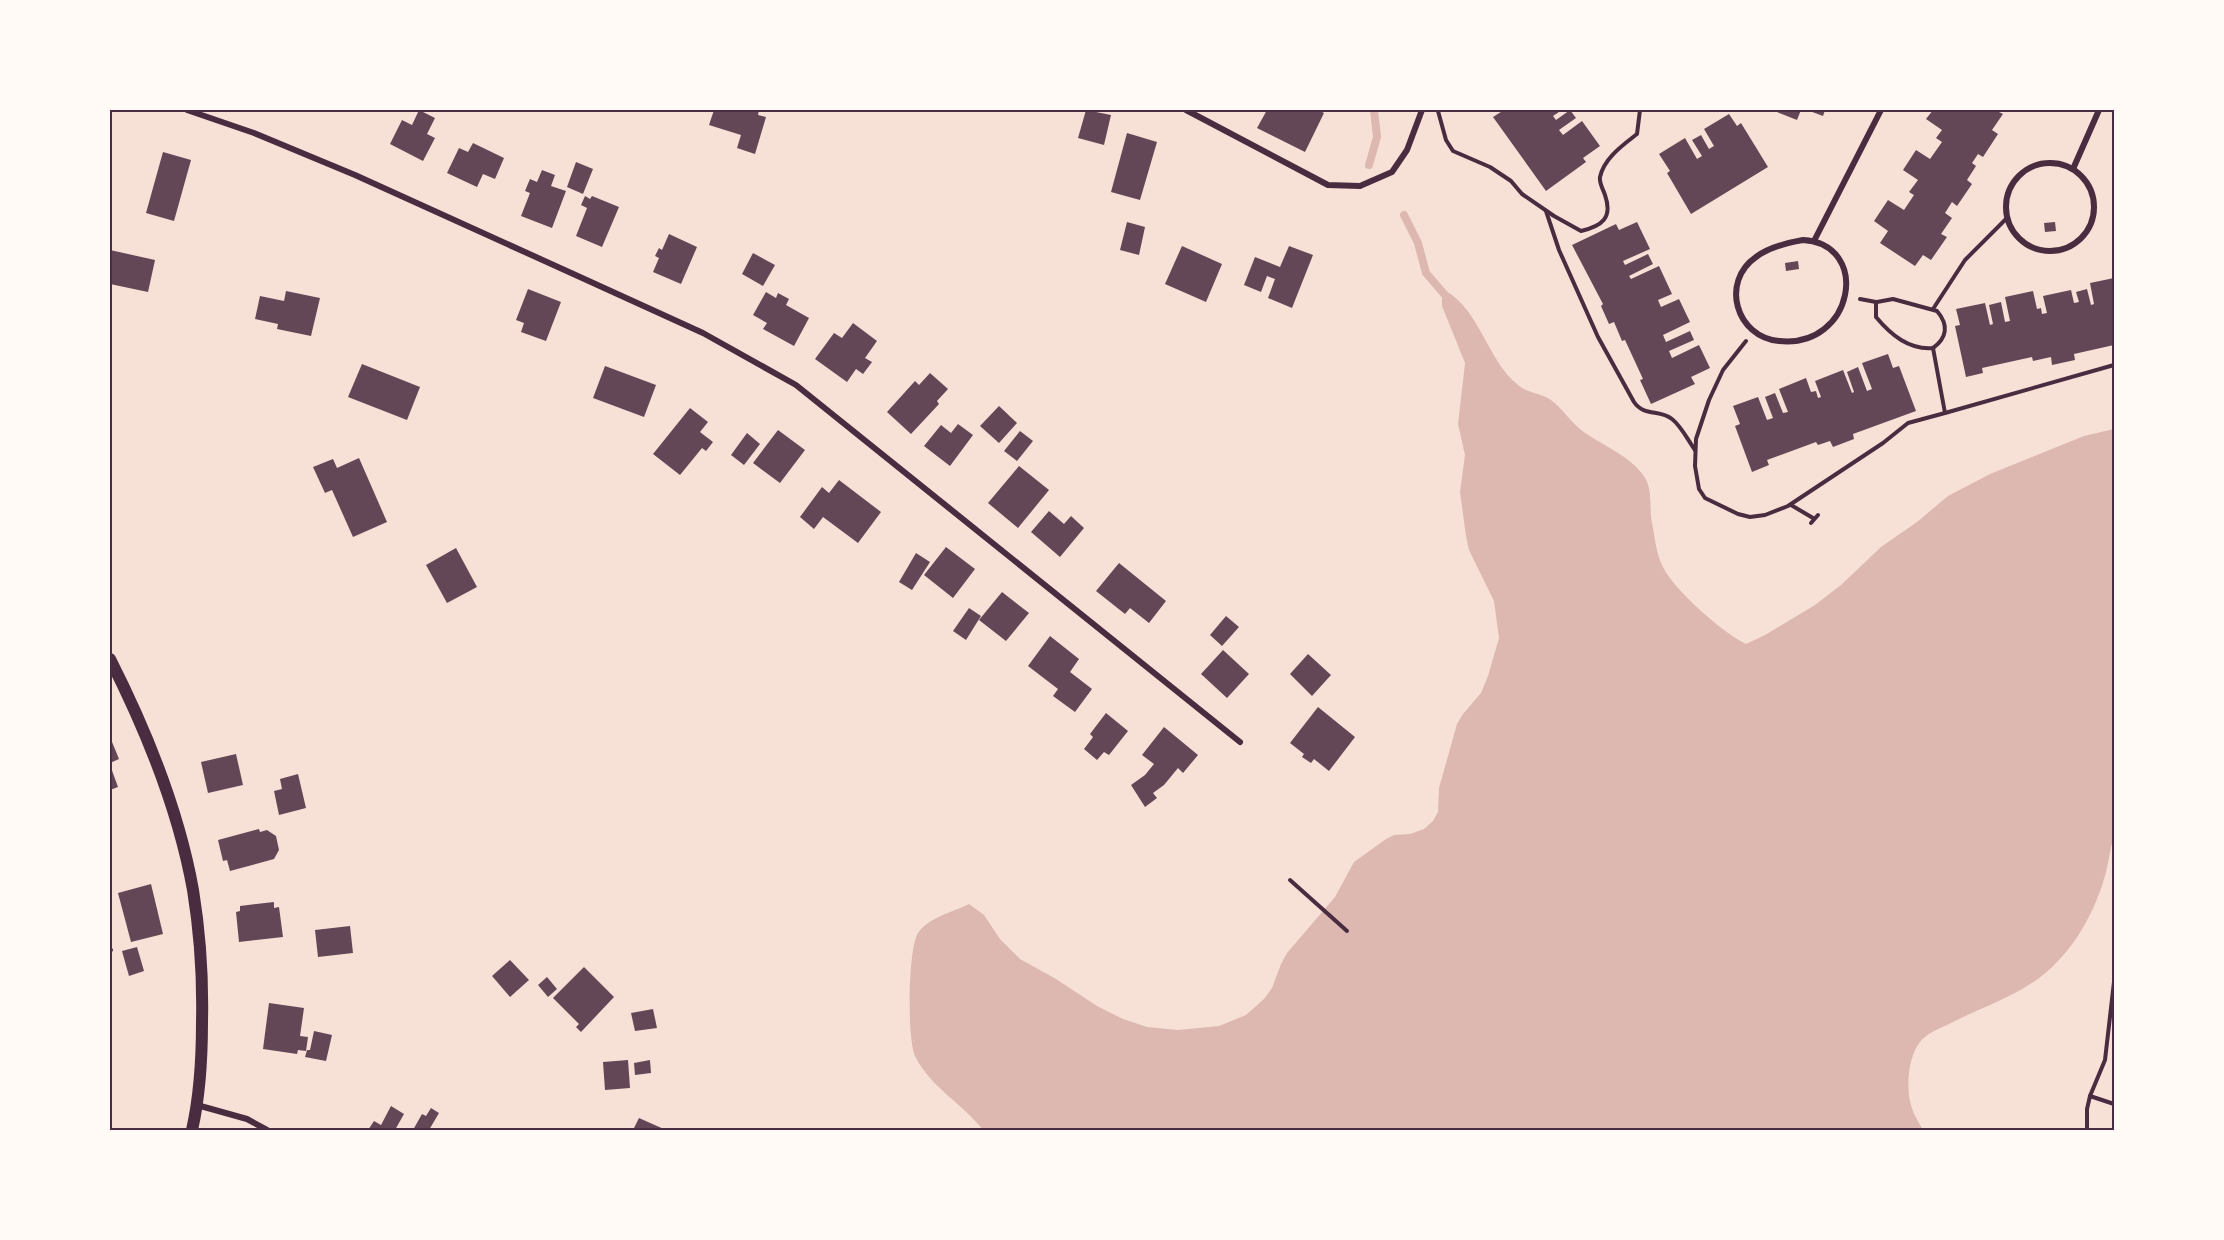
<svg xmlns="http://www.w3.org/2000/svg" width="2224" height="1240" font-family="'PT Sans Narrow',sans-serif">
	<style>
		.water { fill: #dcb8b0 }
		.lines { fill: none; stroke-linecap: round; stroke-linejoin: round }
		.stream { stroke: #dcb8b0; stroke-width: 8 }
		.building { fill: #644757 }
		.path { stroke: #4a2c40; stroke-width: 4 }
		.minor { stroke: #4a2c40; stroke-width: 6 }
		.secondary { stroke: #4a2c40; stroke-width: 12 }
		.neatline { fill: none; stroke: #4a2c40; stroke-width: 2 }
	</style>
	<rect width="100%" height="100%" fill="#f7e1d7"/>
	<path class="water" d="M1446,291C1481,312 1487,360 1518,385C1527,393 1541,393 1551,400C1562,408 1569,420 1580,429C1600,445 1631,455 1645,478C1653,491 1649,509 1652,523C1655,538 1656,554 1663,567C1674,590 1723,633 1746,644L1765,635L1815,605L1841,585L1881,547L1917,522L1948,496L1990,474L2084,436L2114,429V836C2110,848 2109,860 2106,872C2098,903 2081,937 2059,960C2030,992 1991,1003 1953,1022C1944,1027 1933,1030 1925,1037C1909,1049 1906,1083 1910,1101C1912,1112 1918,1121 1923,1130H983C963,1104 930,1087 915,1056C907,1039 908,948 918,933C929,917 951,913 969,904L984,915L1000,939L1020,959L1056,979L1097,1006L1123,1019L1147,1027L1178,1030L1219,1026L1246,1015L1264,999L1272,988L1281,964L1287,953L1335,897L1354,862L1386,839L1394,835L1410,834L1424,829L1433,821L1438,812L1439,788L1457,724L1463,714L1481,693L1488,676L1499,638L1494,601L1469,550L1466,536L1460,492L1465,455L1458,424L1465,363L1442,306V298Z"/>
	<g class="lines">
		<g class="stream">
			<polyline points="1369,165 1377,137 1374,110"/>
			<polyline points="1404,215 1418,243 1426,273 1451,302"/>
		</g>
	</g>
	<g class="building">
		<polygon points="419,110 435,118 427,134 435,138 423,161 390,144 402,120 412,125"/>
		<polygon points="714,110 759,110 758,115 766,117 755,154 737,148 741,135 709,125"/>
		<polygon points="1086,110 1111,115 1104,145 1078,138"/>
		<polygon points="1267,110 1318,110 1324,113 1305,152 1257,128"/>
		<polygon points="1504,110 1562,110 1553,116 1556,120 1570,110 1576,118 1559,130 1563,135 1582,121 1600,146 1583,158 1586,162 1546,191 1493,117"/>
		<polygon points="1772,110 1801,110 1797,120"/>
		<polygon points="1807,110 1825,110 1823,116"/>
		<polygon points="1933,110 1995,110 2003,114 1992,130 1998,134 1983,157 1978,154 1972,163 1976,166 1967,180 1972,184 1957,206 1952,202 1945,213 1952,218 1941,234 1947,237 1931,260 1923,255 1915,266 1880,243 1888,231 1874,221 1888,200 1904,210 1914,195 1909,192 1918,180 1903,170 1916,150 1930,159 1942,142 1936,138 1942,130 1926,119"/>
		<polygon points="1729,114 1737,126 1741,123 1768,167 1691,214 1667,173 1670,171 1659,154 1685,138 1697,159 1702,156 1692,140 1701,135 1709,149 1714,146 1704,129"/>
		<polygon points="1127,133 1157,142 1140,200 1111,192"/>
		<polygon points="473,143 504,158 495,179 483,174 477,187 447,173 459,148 468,152"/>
		<polygon points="163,152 191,160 174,221 146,213"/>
		<polygon points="576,162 593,169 583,194 567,187"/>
		<polygon points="542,170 555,175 551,186 566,191 552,228 521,216 530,193 525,191 530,179 537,182"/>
		<polygon points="585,196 590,199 592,196 619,207 602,247 576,236 587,208 581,205"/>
		<polygon points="1127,222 1145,227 1139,255 1120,250"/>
		<polygon points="1637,222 1650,249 1623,261 1625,265 1648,254 1653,264 1629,276 1631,279 1659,266 1672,294 1658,300 1661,307 1679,299 1690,322 1663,335 1666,342 1690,331 1694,340 1669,351 1672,358 1699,345 1710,368 1691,377 1695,384 1651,404 1640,380 1643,379 1625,340 1622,341 1614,322 1609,324 1601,306 1603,304 1572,245 1616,224 1619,230"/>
		<polygon points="2055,222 2056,231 2045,232 2044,223"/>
		<polygon points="669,234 697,247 681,284 653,272 659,258 655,256 659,248 662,250"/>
		<polygon points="1182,246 1222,264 1206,302 1165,284"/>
		<polygon points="1289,246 1313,255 1292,308 1268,298 1275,279 1267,276 1261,292 1244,285 1255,257 1280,267"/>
		<polygon points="110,250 155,260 148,292 110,284"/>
		<polygon points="753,253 775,265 763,286 742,274"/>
		<polygon points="1798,261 1799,269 1786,271 1785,263"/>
		<polygon points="2114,278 2114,345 2074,354 2075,360 2052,365 2051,357 2033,361 2032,357 1982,368 1983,373 1966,377 1955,326 1960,325 1956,309 1985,303 1990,325 1993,324 1989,305 2001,302 2005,322 2010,321 2005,297 2033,291 2037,309 2041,308 2042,314 2047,313 2043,296 2071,290 2074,303 2079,302 2076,292 2087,289 2091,305 2094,304 2090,283"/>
		<polygon points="528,289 561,302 546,341 521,332 524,323 516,320"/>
		<polygon points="286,291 320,298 311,336 277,329 278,324 255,319 260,296 284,301"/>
		<polygon points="766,292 776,298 778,293 789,299 786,305 809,318 794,346 763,329 767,323 753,315"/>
		<polygon points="853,323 877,341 865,358 872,362 863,374 856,369 847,382 815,359 834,333 842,338"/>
		<polygon points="1888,354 1893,368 1899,366 1916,411 1853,434 1854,439 1833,447 1830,441 1818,445 1816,442 1767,460 1769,465 1752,472 1735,426 1740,424 1733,406 1758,397 1767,420 1773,418 1765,397 1775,393 1783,413 1788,412 1779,389 1806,378 1811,392 1816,391 1818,398 1821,397 1815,381 1843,370 1852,393 1854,392 1847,372 1858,367 1867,391 1872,389 1862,363"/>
		<polygon points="362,364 420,387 407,420 348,397"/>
		<polygon points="605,366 656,385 644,417 593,398"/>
		<polygon points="930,373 948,389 937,401 939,404 911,434 887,412 915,381 919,385"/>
		<polygon points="999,406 1017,423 999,443 980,426"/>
		<polygon points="690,408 708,422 700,432 713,442 706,451 702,448 680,475 653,454"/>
		<polygon points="958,424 973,435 950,466 924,446 941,425 951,433"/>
		<polygon points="778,430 805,450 780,483 753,463"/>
		<polygon points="1020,431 1033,441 1017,461 1004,451"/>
		<polygon points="747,433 760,444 744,465 731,455"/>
		<polygon points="359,458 387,522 353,537 332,490 325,493 313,467 333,459 337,468"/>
		<polygon points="1019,466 1049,490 1018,528 988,503"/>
		<polygon points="839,480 881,512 858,543 823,517 814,529 800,517 822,487 829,493"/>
		<polygon points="1049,511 1064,524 1071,516 1084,528 1060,557 1031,532"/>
		<polygon points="946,547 975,569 953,598 924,575"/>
		<polygon points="456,548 477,587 447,603 426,565"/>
		<polygon points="916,553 930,562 912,590 899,582"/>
		<polygon points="1119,563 1166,601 1149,623 1130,608 1125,614 1096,591"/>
		<polygon points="1002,592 1029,613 1006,641 979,620"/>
		<polygon points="969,608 981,616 966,640 953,631"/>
		<polygon points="1226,616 1239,627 1222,646 1210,635"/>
		<polygon points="1050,636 1079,659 1070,672 1092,689 1075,712 1053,696 1058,689 1028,666"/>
		<polygon points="1223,650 1249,674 1227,698 1201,674"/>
		<polygon points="1308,654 1331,675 1312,696 1290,674"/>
		<polygon points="1318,707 1355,737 1329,771 1314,759 1311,763 1302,757 1304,754 1290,743"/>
		<polygon points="1106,713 1128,731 1109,755 1104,752 1097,760 1084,749 1093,737 1090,734"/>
		<polygon points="1164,727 1198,755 1183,773 1178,768 1164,785 1153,793 1157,798 1145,807 1131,785 1145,775 1154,764 1142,755"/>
		<polygon points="110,737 119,759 110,763"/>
		<polygon points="236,754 243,785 208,793 201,762"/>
		<polygon points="110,765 118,787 110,790"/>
		<polygon points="298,774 306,808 279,815 274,791 282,789 280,779"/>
		<polygon points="259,829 260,832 267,830 276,836 279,850 274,859 230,871 227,860 223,861 218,840"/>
		<polygon points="151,884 163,934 131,942 118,893"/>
		<polygon points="274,902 274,908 279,907 283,937 239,942 236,912 240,911 240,906"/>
		<polygon points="350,926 353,953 318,957 315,930"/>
		<polygon points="137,947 144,971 129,976 122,951"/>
		<polygon points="510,960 529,980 510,997 492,976"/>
		<polygon points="584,967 614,997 581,1032 576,1027 579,1024 553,998"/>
		<polygon points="547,977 557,989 548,997 538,985"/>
		<polygon points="269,1003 304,1008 300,1036 308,1037 306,1051 298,1050 297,1054 263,1049"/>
		<polygon points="653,1009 657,1028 635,1031 631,1013"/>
		<polygon points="314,1031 332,1035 326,1061 305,1057 307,1050 310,1050"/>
		<polygon points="628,1060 630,1088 605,1090 603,1062"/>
		<polygon points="650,1060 651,1073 635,1075 634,1063"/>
		<polygon points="391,1106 404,1114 395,1130 368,1130 374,1121 381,1125"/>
		<polygon points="431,1108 439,1113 429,1130 413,1130 422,1114 426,1116"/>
		<polygon points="639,1118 666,1130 633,1130"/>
	</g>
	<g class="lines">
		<g class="path">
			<path d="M1438,111L1446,140L1453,151L1490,167L1511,181L1522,194L1554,216L1581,231C1602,226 1613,218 1605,195C1603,189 1599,183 1600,177C1604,158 1623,145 1637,134L1640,110"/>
			<path d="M1546,211L1559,250L1598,337L1634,402C1644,417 1660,409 1672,419C1681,426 1688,440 1695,450"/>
			<path d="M1877,302L1893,299L1937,311C1949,325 1947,338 1933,348"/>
			<polyline points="1933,309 1965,260 2007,218"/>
			<path d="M1746,341L1723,370L1709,400L1696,439L1695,466L1699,489L1705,498L1738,514L1750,517L1765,515L1788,506L1883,443L1908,423L1945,413L1933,348C1909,350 1891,335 1876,317V302L1860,299"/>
			<polyline points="1945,413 2114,365"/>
			<polyline points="1791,505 1813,518"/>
			<polyline points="1811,523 1818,515"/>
			<polyline points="1290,880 1347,931"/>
			<polyline points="110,950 111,950"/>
			<polyline points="2090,1096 2114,1104"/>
			<polyline points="2087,1130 2087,1109 2090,1096 2105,1060 2114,982"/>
		</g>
		<g class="minor">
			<polyline points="187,110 254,133 355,175 580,277 703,333 796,385 1240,742"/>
			<polyline points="1186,110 1328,185 1360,186 1392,172 1407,150 1422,110"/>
			<circle cx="2050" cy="207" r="44"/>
			<polyline points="2073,169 2099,110"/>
			<path d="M1803,240C1872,244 1854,349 1779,341C1736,337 1720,282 1756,257C1769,247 1786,243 1803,240Z"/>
			<polyline points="1814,241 1881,110"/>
			<polyline points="197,1105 247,1119 267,1130"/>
		</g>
		<path class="secondary" d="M110,659C145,728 179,812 193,890C200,933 203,978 202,1022C202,1058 200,1095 192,1130"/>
	</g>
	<rect width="2224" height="1240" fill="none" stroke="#fffaf5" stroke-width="222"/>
	<rect x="111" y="111" width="2002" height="1018" class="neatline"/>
</svg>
